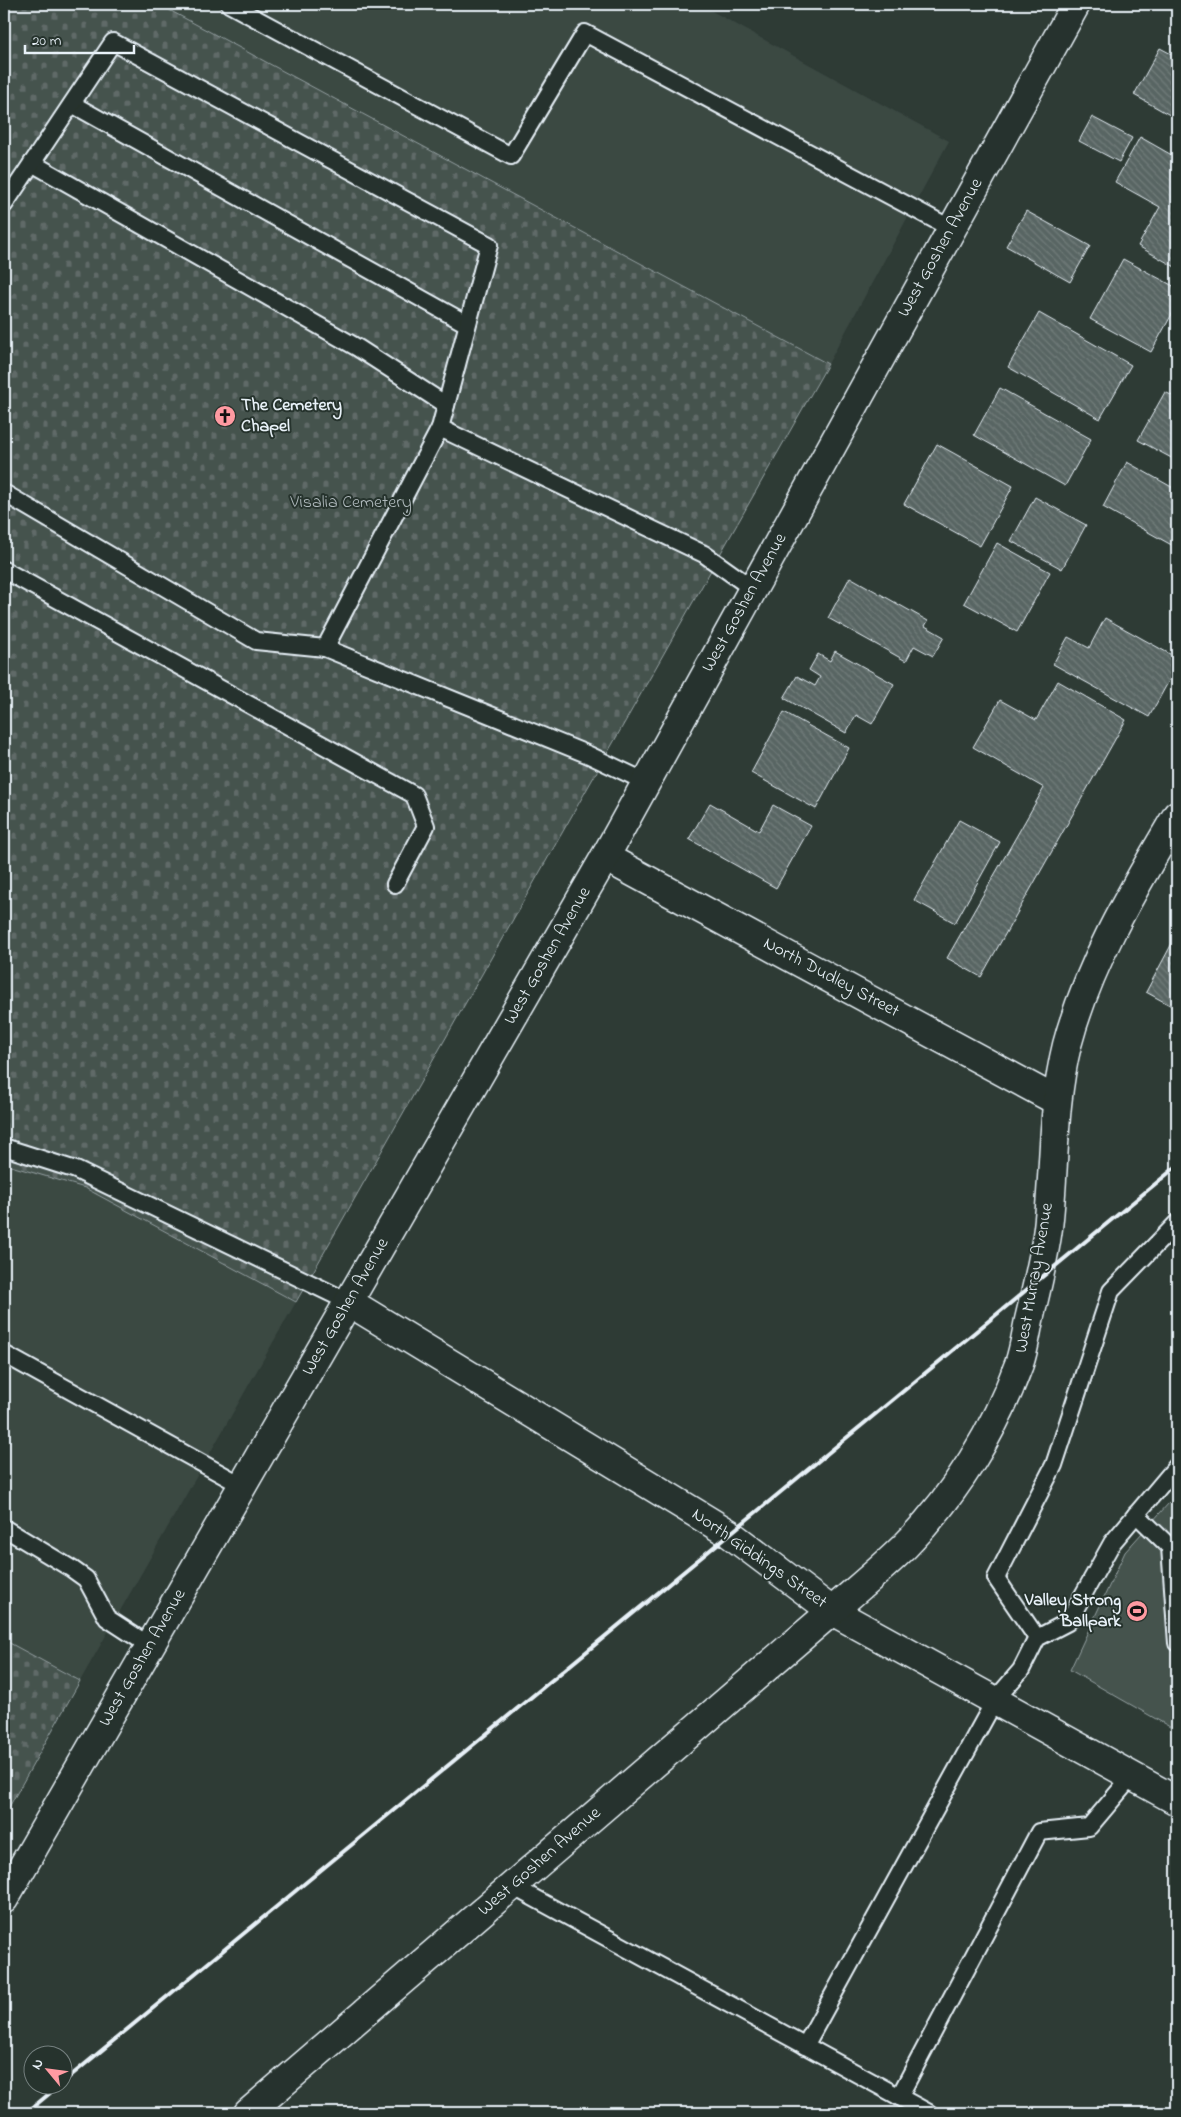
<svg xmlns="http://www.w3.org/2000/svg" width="1181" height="2117" font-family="'Indie Flower',sans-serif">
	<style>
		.built { fill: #3b4843 }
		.cemetery { fill: url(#cemetery-stones); stroke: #96a2a3 }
		.garden { fill: #45524e; stroke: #96a2a3 }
		.building { fill: url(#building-back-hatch); stroke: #e8f1f8 }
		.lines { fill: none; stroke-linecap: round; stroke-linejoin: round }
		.service-casing { stroke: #e8f1f8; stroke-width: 20 }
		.minor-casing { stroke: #e8f1f8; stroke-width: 31 }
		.tertiary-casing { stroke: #e8f1f8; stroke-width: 31 }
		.secondary-casing { stroke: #e8f1f8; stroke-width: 31 }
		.service { stroke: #26332d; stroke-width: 16 }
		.minor { stroke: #26332d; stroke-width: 28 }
		.tertiary { stroke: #26332d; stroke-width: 28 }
		.secondary { stroke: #26332d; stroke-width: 28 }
		.rail { stroke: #e8f1f8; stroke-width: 4 }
		.labels { text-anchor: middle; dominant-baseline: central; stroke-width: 4; stroke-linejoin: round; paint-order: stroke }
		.street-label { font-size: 18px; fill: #e8f1f8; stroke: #26332d }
		.poi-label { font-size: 18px; font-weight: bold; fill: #e8f1f8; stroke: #26332d; text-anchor: start }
		.park-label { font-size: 18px; fill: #afb9bc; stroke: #26332d }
	</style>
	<defs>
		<pattern id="cemetery-stones" width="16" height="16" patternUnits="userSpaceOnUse" patternTransform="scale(1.25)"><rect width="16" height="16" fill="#45524e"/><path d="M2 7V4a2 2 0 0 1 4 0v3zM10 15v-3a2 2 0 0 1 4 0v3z" fill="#606b68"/></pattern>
		<pattern id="building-back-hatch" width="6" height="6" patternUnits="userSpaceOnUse" patternTransform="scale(1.25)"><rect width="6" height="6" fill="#596563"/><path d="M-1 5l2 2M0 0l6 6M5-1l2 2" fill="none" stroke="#717c7a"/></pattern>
	</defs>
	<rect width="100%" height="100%" fill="#2e3b35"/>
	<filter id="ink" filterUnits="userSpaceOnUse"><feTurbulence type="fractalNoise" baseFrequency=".02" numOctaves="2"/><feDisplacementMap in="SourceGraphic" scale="10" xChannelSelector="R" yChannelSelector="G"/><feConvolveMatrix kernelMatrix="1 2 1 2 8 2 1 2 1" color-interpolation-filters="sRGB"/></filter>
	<g filter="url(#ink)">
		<g class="built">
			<polygon points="158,4 699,4 949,141 828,364"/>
			<polygon points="4,1164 85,1188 296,1302 80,1681 4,1640"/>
		</g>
		<g class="cemetery">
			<polygon points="4,4 158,4 828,364 296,1302 85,1188 4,1164"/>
			<polygon points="4,1640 80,1681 4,1816"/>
		</g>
		<polygon class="garden" points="1177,1494 1177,1731 1070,1670 1125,1552"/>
		<g class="building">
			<polygon points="1160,48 1177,57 1177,119 1134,95"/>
			<polygon points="1092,117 1132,138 1119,162 1079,141"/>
			<polygon points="1140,137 1177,158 1177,268 1138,246 1160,207 1115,182"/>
			<polygon points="1026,211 1090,246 1070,282 1006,246"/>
			<polygon points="1123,259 1177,288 1177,305 1151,352 1090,319"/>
			<polygon points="1039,313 1131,365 1100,419 1008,367"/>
			<polygon points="1000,388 1091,439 1065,486 974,435"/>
			<polygon points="1165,392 1177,398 1177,461 1138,440"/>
			<polygon points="937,444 1013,486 980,546 904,504"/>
			<polygon points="1127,462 1177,490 1177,548 1103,507"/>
			<polygon points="1035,497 1086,525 1062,569 1011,541"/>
			<polygon points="997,543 1050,572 1017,632 964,603"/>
			<polygon points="850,577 928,621 925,626 944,637 933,656 914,646 906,661 828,618"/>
			<polygon points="1105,618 1177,658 1177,666 1149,717 1053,664 1068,637 1089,648"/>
			<polygon points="835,651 894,684 872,724 856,715 846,733 784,698 797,676 815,686 820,677 809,670 818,654 830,661"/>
			<polygon points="1058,681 1126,720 981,977 947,958 1044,788 973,747 1000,700 1036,720"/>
			<polygon points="784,712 849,748 816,809 751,773"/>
			<polygon points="710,803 759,831 773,805 811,826 776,888 689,839"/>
			<polygon points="959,820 1000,842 955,923 914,900"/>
			<polygon points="1177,934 1177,1009 1146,992"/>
		</g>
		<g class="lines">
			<g class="service-casing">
				<g id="service">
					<polyline points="229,4 511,156 585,33 952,229"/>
					<polyline points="72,104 467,324"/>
					<polyline points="32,163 358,348 446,405"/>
					<polyline points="4,205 113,42 489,245 440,428"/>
					<polyline points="4,493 256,641 325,648"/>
					<polyline points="4,570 414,795 426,826 395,884"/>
					<polyline points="646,782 589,755 325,648 440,428 704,554 753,589"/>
					<polyline points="4,1147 76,1170 349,1302"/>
					<polyline points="4,1354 243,1486"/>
					<polyline points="1136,1514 1170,1547 1177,1643"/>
					<polyline points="4,1528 72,1569 86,1579 107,1618 150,1646"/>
					<polyline points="1037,1638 996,1578 1054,1465 1111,1291 1177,1223"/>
					<polyline points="512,1886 929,2113"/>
					<polyline points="805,2046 995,1700 1021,1670 1037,1638 1068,1622 1112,1543 1177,1466"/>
					<polyline points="899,2097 1039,1832 1089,1827 1132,1776"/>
				</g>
			</g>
			<g class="minor-casing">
				<g id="minor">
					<polyline points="605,857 1057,1101"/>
					<polyline points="4,1899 605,857 1076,4"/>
				</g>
			</g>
			<g class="tertiary-casing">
				<polyline id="tertiary" points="349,1302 730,1534 832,1611 1177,1801"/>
			</g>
			<g class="secondary-casing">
				<path id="secondary" d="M248,2113L832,1611C857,1589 883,1568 906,1545C956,1494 995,1430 1019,1364C1024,1350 1026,1334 1029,1320C1036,1290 1044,1259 1048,1228C1055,1167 1052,1105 1067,1045C1089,962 1134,888 1177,815"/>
			</g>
			<use href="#service" class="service"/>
			<use href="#minor" class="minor"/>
			<use href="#tertiary" class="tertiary"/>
			<use href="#secondary" class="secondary"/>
			<g class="rail">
				<polyline points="62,2083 1177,1166"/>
				<polyline points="26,2113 61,2084"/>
			</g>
		</g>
	</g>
	<defs>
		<g id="church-disc" transform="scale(1.125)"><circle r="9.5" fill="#ff9aa2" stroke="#26332d"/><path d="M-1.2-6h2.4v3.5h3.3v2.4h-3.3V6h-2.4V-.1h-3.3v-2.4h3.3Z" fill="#111"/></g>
		<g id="stadium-disc" transform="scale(1.125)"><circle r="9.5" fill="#ff9aa2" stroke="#26332d"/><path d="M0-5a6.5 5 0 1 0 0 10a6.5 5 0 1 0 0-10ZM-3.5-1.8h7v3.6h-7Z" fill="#111"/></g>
	</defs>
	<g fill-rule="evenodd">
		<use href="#church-disc" x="225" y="416"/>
		<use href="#stadium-disc" x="1137" y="1611"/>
	</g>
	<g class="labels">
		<g class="street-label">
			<text transform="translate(941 248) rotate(-61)">West Goshen Avenue</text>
			<text transform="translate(745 603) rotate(-61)">West Goshen Avenue</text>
			<text transform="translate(548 956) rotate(-60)">West Goshen Avenue</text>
			<text transform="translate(831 978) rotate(28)">North Dudley Street</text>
			<text transform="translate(1035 1278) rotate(-80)">West Murray Avenue</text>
			<text transform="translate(346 1307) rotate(-60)">West Goshen Avenue</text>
			<text transform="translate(759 1559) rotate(35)">North Giddings Street</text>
			<text transform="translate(143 1658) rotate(-60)">West Goshen Avenue</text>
			<text transform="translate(540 1862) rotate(-41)">West Goshen Avenue</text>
		</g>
		<g class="poi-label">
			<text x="241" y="406">The Cemetery<tspan x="241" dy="21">Chapel</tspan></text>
			<text x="1121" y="1601" text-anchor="end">Valley Strong<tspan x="1121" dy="21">Ballpark</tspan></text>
		</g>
		<g class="park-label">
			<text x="351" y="503">Visalia Cemetery</text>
		</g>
	</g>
	<rect width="1181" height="2117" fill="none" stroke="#26332d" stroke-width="20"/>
	<rect x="10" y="10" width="1161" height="2097" fill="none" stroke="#e8f1f8" stroke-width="2" filter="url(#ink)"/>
	<g transform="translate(48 2070) rotate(299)"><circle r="24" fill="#26332d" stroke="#747f7e"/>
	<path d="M0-4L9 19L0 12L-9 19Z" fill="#ff9aa2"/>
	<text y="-8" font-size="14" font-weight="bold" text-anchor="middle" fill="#e8f1f8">N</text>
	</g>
	<path d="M25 45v8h109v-8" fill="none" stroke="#e8f1f8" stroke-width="2.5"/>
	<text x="32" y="45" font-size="15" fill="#e8f1f8" stroke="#26332d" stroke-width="4" paint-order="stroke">20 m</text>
</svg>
